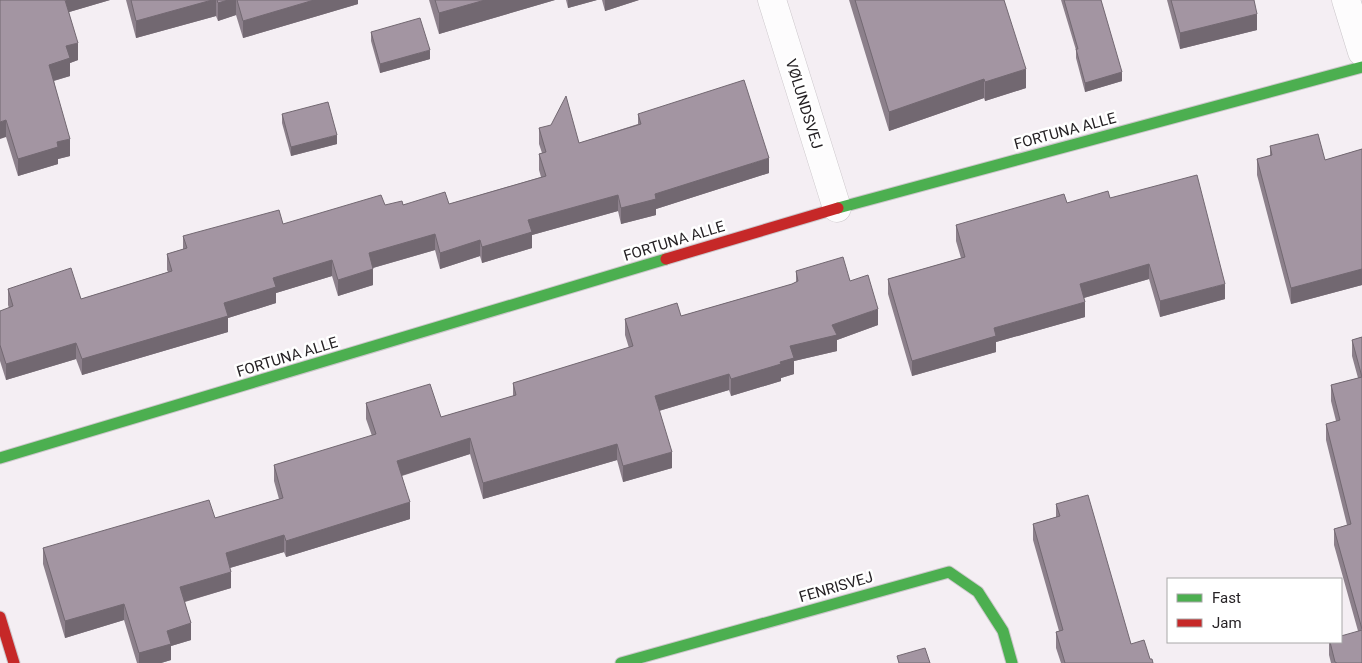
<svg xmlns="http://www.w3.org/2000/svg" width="1362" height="663" font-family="Roboto,sans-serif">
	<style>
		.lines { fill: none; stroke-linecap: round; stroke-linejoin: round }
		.street-casing { stroke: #cbc6ca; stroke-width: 29 }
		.fast-casing { stroke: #cbc6ca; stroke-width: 13 }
		.jam-casing { stroke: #cbc6ca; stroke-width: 13 }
		.street { stroke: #fdfcfd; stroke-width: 28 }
		.fast { stroke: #4caf50; stroke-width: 11 }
		.jam { stroke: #c62828; stroke-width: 11 }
		.wall { fill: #8c808b }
		.shaded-wall { fill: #726871 }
		.building { fill: #a395a2; stroke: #726871 }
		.labels { text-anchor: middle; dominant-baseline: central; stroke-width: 5; stroke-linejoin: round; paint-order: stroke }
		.street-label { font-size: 15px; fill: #262225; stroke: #fff }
	</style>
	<rect width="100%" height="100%" fill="#f4eef3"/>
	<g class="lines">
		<g class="street-casing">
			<g id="street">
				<polyline points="772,0 837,208"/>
				<polyline points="1346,0 1362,52"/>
			</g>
		</g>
		<g class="fast-casing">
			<g id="fast">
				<polyline points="838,208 1362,67"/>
				<polyline points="0,458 666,259"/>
				<polyline points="621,663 949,572 978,592 1003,631 1012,663"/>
			</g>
		</g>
		<g class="jam-casing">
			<g id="jam">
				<polyline points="666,259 838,208"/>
				<polyline points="0,617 14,663"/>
			</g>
		</g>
		<use href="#street" class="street"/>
		<use href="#fast" class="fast"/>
		<use href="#jam" class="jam"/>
	</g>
	<g class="wall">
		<polygon points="0,0 110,0 69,12 78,60 70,63 70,76 54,81 70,156 58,159 58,164 18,176 6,137"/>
		<polygon points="126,0 358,0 358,4 243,38 236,15 218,21 216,16 136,38"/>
		<polygon points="429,0 555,0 439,34"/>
		<polygon points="566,0 597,0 568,8"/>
		<polygon points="602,0 639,0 605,11"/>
		<polygon points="849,0 1004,0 1026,88 985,101 984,98 889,131"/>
		<polygon points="1061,0 1101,0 1122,81 1085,92 1076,58 1076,50"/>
		<polygon points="1167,0 1254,0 1257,30 1180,49"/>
		<polygon points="371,32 430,59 380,73 371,41"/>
		<polygon points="282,114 337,144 291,156 282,123"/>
		<polygon points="638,114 769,173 656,209 656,215 621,224 618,211 532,235 532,248 482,263 480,256 440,269 435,250 373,268 373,285 338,296 332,276 276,293 276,303 228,318 228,332 82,375 76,359 6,380 0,361 0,311 9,308 8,305 8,289 81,299 168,272 167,270 167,254 183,249 183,236 283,224 385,205 449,204 541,177 539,170 539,154 542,153 539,144 539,128 579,143 638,124"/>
		<polygon points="1270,146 1325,160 1362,149 1362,285 1291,304 1257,175 1257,159 1270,156"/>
		<polygon points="1110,198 1225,299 1160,317 1149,279 1084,298 1085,317 996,342 996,352 912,376 888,294 888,279 961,258 956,241 956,225 1067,203"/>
		<polygon points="796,271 850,281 878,325 837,340 837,351 794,361 794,374 781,378 781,381 731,396 729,390 659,411 672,468 623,482 617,460 483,499 470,454 402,476 410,519 286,557 284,552 230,568 231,588 185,602 191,640 171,646 171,660 161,663 137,663 124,620 65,638 43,564 43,548 215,518 279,499 274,481 274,465 372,436 366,419 366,403 441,417 513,396 513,383 629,348 625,335 625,319 681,316 792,284 796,282"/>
		<polygon points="1362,337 1362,663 1331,663 1329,655 1329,642 1341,642 1358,631 1334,545 1334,529 1347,525 1326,440 1326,424 1336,421 1331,401 1331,385 1358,378 1352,356 1352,340"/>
		<polygon points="1056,504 1131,644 1153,663 1061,663 1056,648 1056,632 1059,631 1033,540 1033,524 1056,517"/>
	</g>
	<g class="shaded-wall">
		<polygon points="66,0 110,0 66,13"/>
		<polygon points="212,0 216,0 216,16 136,38 136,21"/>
		<polygon points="228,0 236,0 236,15 218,21 218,3"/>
		<polygon points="314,0 358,0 358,4 243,38 243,21"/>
		<polygon points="485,0 555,0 439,34 439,13"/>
		<polygon points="568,0 597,0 568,8"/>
		<polygon points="605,0 639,0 605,11"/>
		<polygon points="1257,14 1257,30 1180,49 1180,33"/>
		<polygon points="78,43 78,60 70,63 70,76 49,82 49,65 66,46"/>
		<polygon points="430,50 430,59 380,73 380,64"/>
		<polygon points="1026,69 1026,88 985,101 985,82"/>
		<polygon points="1122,72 1122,81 1085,92 1085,83"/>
		<polygon points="984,79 984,98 889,131 889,112"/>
		<polygon points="6,120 6,137 0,139 0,122"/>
		<polygon points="337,135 337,144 291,156 291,147"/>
		<polygon points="70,139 70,156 58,159 58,164 18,176 18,159 57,142"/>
		<polygon points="769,158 769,173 656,209 656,215 621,224 621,208 655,194"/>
		<polygon points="618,195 618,211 532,235 532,248 482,263 482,247 528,220"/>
		<polygon points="435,234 435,250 369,269 369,253"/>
		<polygon points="480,240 480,256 440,269 440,253"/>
		<polygon points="332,260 332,276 276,293 276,303 228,318 228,332 82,375 82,359 224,303 273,278"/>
		<polygon points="1149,264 1149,279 1080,299 1080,284"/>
		<polygon points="373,269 373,285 338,296 338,280"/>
		<polygon points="1362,269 1362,285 1291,304 1291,288"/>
		<polygon points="1225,284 1225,299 1160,317 1160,301"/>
		<polygon points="1085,302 1085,317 996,342 996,352 912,376 912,361 994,328"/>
		<polygon points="878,309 878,325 837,340 837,351 794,361 794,374 781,378 781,381 731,396 731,379 780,362 790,346 832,325"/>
		<polygon points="76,343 76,359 6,380 6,364"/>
		<polygon points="729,374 729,390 655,412 655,396"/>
		<polygon points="470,438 470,454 397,477 397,461"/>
		<polygon points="617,444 617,460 483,499 483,483"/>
		<polygon points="672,452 672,468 623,482 623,466"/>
		<polygon points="410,502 410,519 286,557 286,541"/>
		<polygon points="284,535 284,552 226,569 226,553"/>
		<polygon points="231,572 231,588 180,603 180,587"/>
		<polygon points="124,604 124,620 65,638 65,621"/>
		<polygon points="191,623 191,640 171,646 171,660 161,663 139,663 139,653 167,631"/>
	</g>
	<g class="building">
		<polygon points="0,0 65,0 78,43 66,46 70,58 49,65 70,139 57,142 58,147 18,159 6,120 0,122"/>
		<polygon points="131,0 212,0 136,21"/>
		<polygon points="217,0 228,0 218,3"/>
		<polygon points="237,0 314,0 243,21"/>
		<polygon points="435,0 485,0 439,13"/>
		<polygon points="855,0 1004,0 1026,69 985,82 984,79 889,112"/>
		<polygon points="1064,0 1101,0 1122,72 1085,83 1076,49 1078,49"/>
		<polygon points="1171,0 1254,0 1257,14 1180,33"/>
		<polygon points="420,18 430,50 380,64 371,32"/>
		<polygon points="744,80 769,158 655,194 656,199 621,208 618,195 528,220 532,232 482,247 480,240 440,253 435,234 369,253 373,269 338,280 332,260 273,278 276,287 224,303 228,316 82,359 76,343 6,364 0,345 0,311 13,306 8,289 71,268 81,299 172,271 167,254 187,248 183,236 279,210 283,224 381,195 385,205 402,201 403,205 445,192 449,204 546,176 539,154 546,152 539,128 551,125 566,96 579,143 641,124 638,114"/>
		<polygon points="328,102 337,135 291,147 282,114"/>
		<polygon points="1318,134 1325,160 1362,149 1362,269 1291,288 1257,159 1272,155 1270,146"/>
		<polygon points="1197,175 1225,284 1160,301 1149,264 1080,284 1085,302 994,328 996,336 912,361 888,279 965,257 956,225 1064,194 1067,203 1108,191 1110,198"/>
		<polygon points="843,257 850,281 868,275 878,309 832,325 837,335 790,346 794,358 780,362 781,364 731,379 729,374 655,396 672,452 623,466 617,444 483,483 470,438 397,461 410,502 286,541 284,535 226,553 231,572 180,587 191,623 167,631 171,644 139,653 124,604 65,621 43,548 209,500 215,518 283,498 274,465 376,434 366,403 430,384 441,417 516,395 513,383 633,346 625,319 677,303 681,316 792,284 798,281 796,271"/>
		<polygon points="1362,337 1362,377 1352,340"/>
		<polygon points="1362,377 1362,629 1334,529 1351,524 1326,424 1340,420 1331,385"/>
		<polygon points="1088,495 1131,644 1144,640 1150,659 1152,659 1153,663 1065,663 1056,632 1063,630 1033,524 1060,516 1056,504"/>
		<polygon points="1362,630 1362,663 1337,663 1335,662 1330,642 1341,642 1341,636"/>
		<polygon points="925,648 930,663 899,663 897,656"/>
	</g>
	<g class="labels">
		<g class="street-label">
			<text transform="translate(804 104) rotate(73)">VØLUNDSVEJ</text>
			<text transform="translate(1065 131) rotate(-15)">FORTUNA ALLE</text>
			<text transform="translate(674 241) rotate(-17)">FORTUNA ALLE</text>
			<text transform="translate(287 357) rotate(-17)">FORTUNA ALLE</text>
			<text transform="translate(836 587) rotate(-16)">FENRISVEJ</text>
		</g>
	</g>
	<rect x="1167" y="578" width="175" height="65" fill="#ffffff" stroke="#a8a7a8"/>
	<rect x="1177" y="594" width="25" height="8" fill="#4caf50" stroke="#a8a7a8"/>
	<text x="1212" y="603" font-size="15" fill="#262225">Fast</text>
	<rect x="1177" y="619" width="25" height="8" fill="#c62828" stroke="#a8a7a8"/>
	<text x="1212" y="628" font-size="15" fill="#262225">Jam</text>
</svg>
